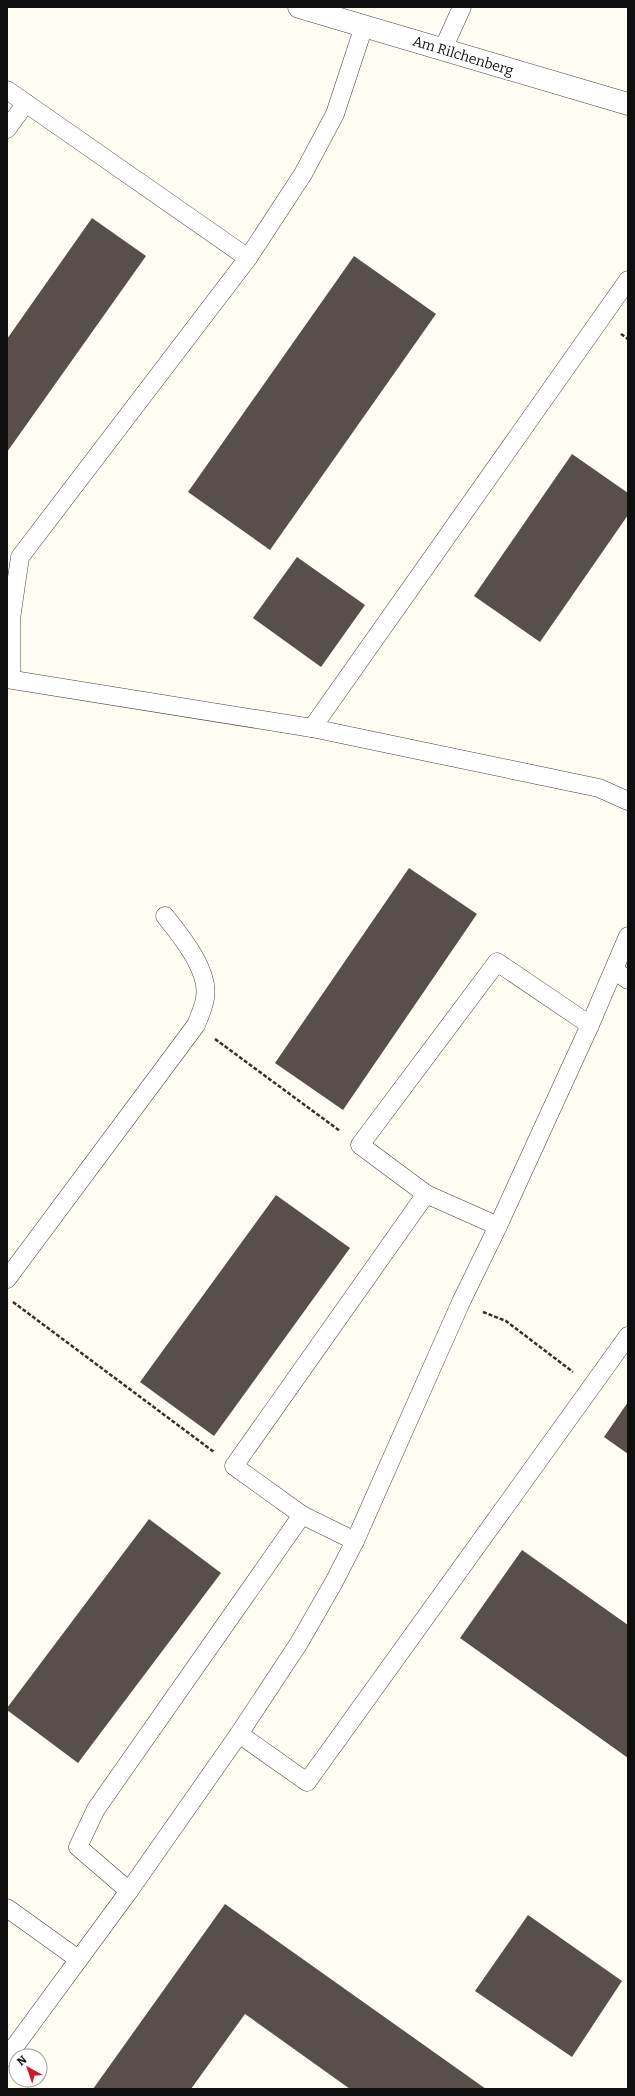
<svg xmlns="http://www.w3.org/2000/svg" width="635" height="2096" viewBox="0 0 635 2096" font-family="Bitter,serif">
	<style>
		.building { fill: #594f4a }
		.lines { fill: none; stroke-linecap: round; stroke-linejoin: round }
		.service-casing { stroke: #424242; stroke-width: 19 }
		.minor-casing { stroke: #424242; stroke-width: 23 }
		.path { stroke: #313131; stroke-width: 2.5; stroke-dasharray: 4 2; stroke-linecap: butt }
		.service { stroke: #fff; stroke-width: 18 }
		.minor { stroke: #fff; stroke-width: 22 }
		.labels { text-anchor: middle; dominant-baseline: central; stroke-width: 4; stroke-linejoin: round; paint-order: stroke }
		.street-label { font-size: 14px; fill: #0f0f0f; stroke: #fff }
	</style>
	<rect width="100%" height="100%" fill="#fffcf1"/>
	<g class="building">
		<polygon points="92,218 146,256 7,452 7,339"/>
		<polygon points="354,256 436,314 270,550 188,492"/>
		<polygon points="572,454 628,493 628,515 540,642 474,596"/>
		<polygon points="297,557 365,605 321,667 253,618"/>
		<polygon points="409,868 477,914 343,1110 275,1063"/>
		<polygon points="276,1195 350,1248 214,1436 140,1382"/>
		<polygon points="628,1402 628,1454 604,1437"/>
		<polygon points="149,1519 221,1573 78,1763 7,1710 7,1708"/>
		<polygon points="522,1550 628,1625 628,1758 460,1638"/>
		<polygon points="225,1904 486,2089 350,2089 245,2014 191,2089 93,2089"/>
		<polygon points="528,1915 622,1981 572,2057 475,1991"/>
	</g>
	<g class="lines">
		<defs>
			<g id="service">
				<polyline points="443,49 462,7"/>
				<polyline points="7,90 248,258 20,557 11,619 11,679"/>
				<polyline points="7,129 26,103"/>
				<polyline points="248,258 303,174 335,114 364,26"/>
				<polyline points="7,679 312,728 599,788 628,801"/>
				<polyline points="312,728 628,280"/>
				<polyline points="614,970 628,980"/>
				<polyline points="426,1194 498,1226"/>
				<path d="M7,1279L196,1025C199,1017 204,1007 205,998C210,971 181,936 165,916"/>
				<polyline points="302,1515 355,1541"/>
				<polyline points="239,1734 307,1782 628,1336"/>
				<polyline points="129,1891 78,1847 96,1809 302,1515 234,1466 426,1194 360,1145 497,962 590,1025"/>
				<polyline points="7,1908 78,1959"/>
				<polyline points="7,2057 129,1891 239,1734 299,1643 334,1582 355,1541 461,1302 498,1226 590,1025 628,936"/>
			</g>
			<polyline id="minor" points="299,7 628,104"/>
		</defs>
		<use href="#service" class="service-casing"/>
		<use href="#minor" class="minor-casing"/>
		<g class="path">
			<polyline points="621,334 628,339"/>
			<polyline points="215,1039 340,1131"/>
			<polyline points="13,1302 214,1452"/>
			<polyline points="483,1312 506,1321 573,1372"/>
		</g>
		<use href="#service" class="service"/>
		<use href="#minor" class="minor"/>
	</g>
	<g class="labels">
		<g class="street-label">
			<text transform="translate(463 56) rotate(17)">Am Rilchenberg</text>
		</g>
	</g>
	<rect width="635" height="2096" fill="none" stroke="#0f0f0f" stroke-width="16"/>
	<g transform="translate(28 2068) rotate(320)"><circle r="19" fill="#ffffff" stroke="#9f9f9f"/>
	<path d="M0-3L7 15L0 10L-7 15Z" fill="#cd192b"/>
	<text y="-6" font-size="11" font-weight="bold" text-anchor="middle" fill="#0f0f0f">N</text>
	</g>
</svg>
